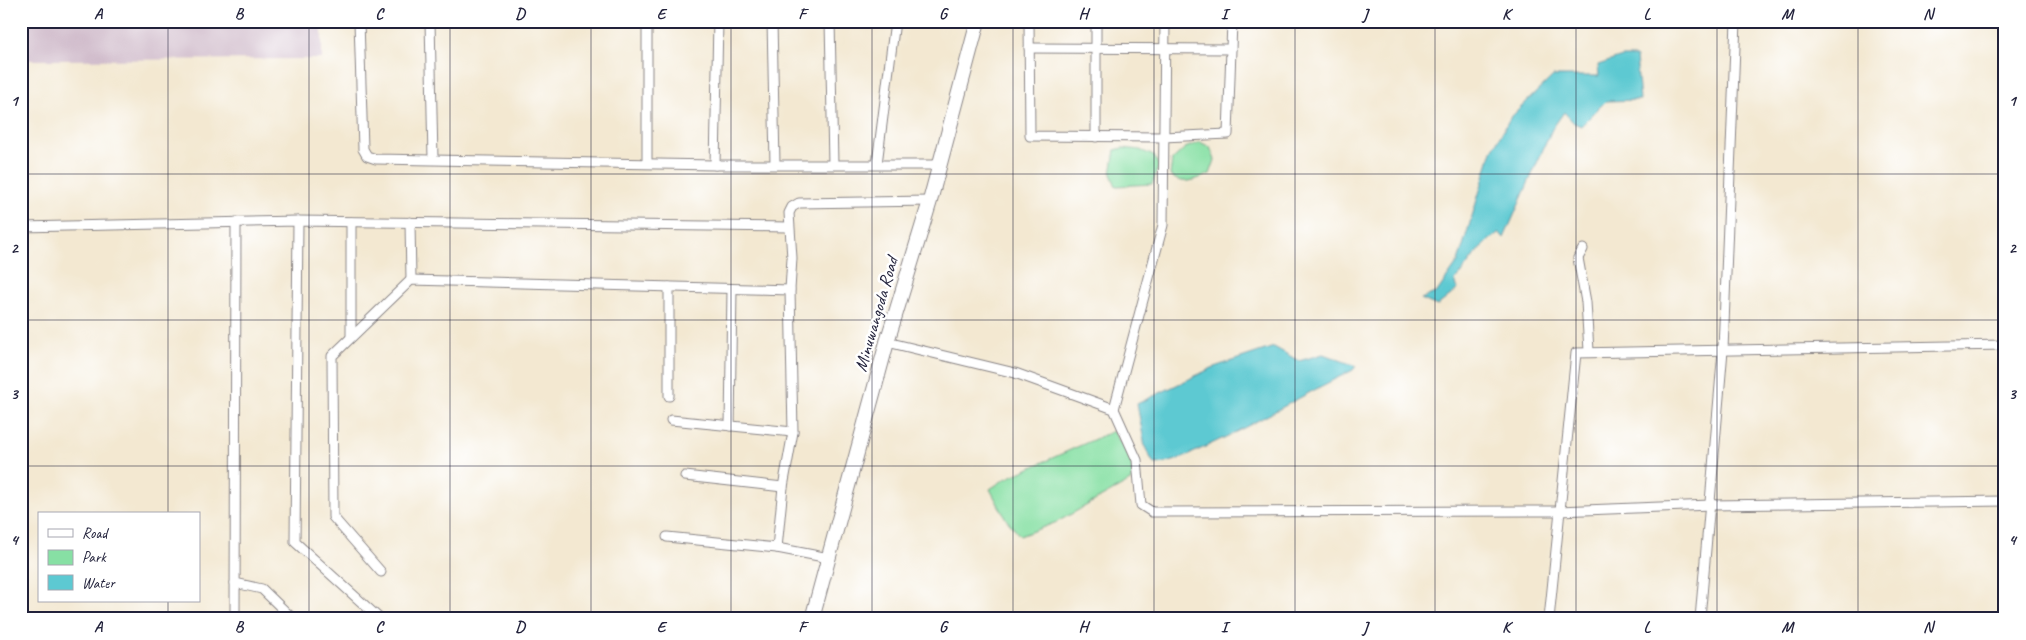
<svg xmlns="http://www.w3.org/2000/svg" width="2026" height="640" viewBox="0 0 2026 640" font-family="Caveat,sans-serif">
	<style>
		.industrial { fill: #d1bdcc }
		.green { fill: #87e0a4; stroke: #548170 }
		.water { fill: #5dc9d2; stroke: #407686 }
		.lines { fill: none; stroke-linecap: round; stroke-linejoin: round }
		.street-casing { stroke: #8a8586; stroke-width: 11 }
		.primary-casing { stroke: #8a8586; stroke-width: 16 }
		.street { stroke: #fff; stroke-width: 9 }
		.primary { stroke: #fff; stroke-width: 14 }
		.grid { fill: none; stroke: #22223b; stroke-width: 1; stroke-opacity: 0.55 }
		.labels { text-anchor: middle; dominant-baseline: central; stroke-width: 5; stroke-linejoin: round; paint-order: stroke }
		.street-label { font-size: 18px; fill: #22223b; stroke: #fff }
		.neatline { fill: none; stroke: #22223b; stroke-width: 2 }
		.grid-label { font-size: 16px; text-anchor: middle; font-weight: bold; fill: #22223b }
	</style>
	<rect width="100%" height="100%" fill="#fff"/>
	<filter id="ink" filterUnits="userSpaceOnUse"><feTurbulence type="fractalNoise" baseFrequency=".02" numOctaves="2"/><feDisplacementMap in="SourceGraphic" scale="10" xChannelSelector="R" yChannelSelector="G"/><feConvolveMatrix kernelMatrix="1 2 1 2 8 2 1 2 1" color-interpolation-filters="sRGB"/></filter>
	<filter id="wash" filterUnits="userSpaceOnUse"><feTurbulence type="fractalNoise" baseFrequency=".0096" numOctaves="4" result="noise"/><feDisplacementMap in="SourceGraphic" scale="20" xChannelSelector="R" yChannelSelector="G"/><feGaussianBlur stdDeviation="1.12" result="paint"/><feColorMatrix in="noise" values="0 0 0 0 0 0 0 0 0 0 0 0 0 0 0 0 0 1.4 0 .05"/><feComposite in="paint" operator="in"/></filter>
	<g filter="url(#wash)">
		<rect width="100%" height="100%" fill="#f3e8d1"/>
		<polygon class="industrial" points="21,21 322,21 322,59 21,60"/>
		<g class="green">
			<path d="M1200,142L1210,147L1215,160L1210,174C1196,179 1183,187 1170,175L1172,160L1185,148Z"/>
			<polygon points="1123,148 1140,150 1154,156 1159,166 1152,184 1116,186 1111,174 1115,150"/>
			<polygon points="1113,431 1126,451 1132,453 1132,480 1057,522 1020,536 1006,519 990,489 1005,479"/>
		</g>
		<g class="water">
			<polygon points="1622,57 1636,57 1640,100 1606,101 1581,126 1574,123 1564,112 1552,129 1504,238 1499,232 1480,248 1455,281 1458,289 1437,306 1421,299 1437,292 1458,262 1492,151 1510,118 1553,76 1599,76 1598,65"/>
			<path d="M1274,347L1299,361L1323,354L1356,366L1353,370C1304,394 1257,423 1207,446C1190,454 1174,464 1154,464L1145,447L1137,404L1214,367Z"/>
		</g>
	</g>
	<g filter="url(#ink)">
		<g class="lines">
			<defs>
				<g id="street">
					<polyline points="359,21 363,149 367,156 376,159 715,165 938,165"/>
					<polyline points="430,21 433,159"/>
					<polyline points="772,21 775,164"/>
					<polyline points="830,21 833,164"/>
					<polyline points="1029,21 1030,136 1163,137 1228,134 1232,21"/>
					<polyline points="1029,48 1231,49"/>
					<polyline points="1096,137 1096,21"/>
					<polyline points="647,163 647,21"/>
					<polyline points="877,164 895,21"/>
					<polyline points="715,165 718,21"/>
					<polyline points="298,221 295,542 380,619"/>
					<polyline points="351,222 351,337"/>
					<polyline points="410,222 411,280"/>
					<polyline points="21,227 298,221 789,227"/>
					<polyline points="1583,249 1578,258 1586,302 1589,351"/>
					<polyline points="669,287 669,396"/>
					<polyline points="887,342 1015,373 1114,409 1137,460 1141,505 1152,512 1559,511 1711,505 2005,501"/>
					<polyline points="1114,409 1163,225 1165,21"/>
					<polyline points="671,420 793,432"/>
					<polyline points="730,426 732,289"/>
					<polyline points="685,476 783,487"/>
					<polyline points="667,537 777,548 783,487 793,432 790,290 792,258 789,213 792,207 799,203 930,201"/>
					<polyline points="777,548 829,558"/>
					<polyline points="381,572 333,517 332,356 411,280 790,290"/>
					<polyline points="235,583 262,589 293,619"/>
					<polyline points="235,619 236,222"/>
					<polyline points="1549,619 1576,353 2005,345"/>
					<polyline points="1700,619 1723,350 1736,21"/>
					<polyline points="1872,619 2005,617"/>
				</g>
				<polyline id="primary" points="812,619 887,342 930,201 978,21"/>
			</defs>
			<use href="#street" class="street-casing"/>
			<use href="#primary" class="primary-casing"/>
			<use href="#street" class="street"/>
			<use href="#primary" class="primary"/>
		</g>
	</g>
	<path class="grid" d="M168,21V514M309,21V619M450,21V619M591,21V619M731,21V619M872,21V619M1013,21V619M1154,21V619M1295,21V619M1435,21V619M1576,21V619M1717,21V619M1858,21V619M21,174H2005M21,320H2005M21,466H2005M168,601V619"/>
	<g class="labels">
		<g class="street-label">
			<text transform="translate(876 314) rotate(-74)">Minuwangoda Road</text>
		</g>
	</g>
	<rect width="2026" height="640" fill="none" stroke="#fff" stroke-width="55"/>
	<rect x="38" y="512" width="162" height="90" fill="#ffffff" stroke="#a7a7b1"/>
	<rect x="48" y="529" width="25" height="8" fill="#ffffff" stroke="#a7a7b1"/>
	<text x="82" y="538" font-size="15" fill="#22223b">Road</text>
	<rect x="48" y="550" width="25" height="15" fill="#87e0a4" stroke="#a7a7b1"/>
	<text x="82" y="562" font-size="15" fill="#22223b">Park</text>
	<rect x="48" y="575" width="25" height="15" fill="#5dc9d2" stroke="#a7a7b1"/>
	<text x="82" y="588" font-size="15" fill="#22223b">Water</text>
	<rect x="28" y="28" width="1970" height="584" class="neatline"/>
	<g class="grid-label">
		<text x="98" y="19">A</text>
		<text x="239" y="19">B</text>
		<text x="379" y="19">C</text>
		<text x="520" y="19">D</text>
		<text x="661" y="19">E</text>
		<text x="802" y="19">F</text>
		<text x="943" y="19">G</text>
		<text x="1083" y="19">H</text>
		<text x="1224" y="19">I</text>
		<text x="1365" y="19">J</text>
		<text x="1506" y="19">K</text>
		<text x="1647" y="19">L</text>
		<text x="1787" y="19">M</text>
		<text x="1928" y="19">N</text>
		<text x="14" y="106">1</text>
		<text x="2012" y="106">1</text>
		<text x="14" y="253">2</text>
		<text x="2012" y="253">2</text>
		<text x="14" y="399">3</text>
		<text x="2012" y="399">3</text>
		<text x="14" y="545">4</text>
		<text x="2012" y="545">4</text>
		<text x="98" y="632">A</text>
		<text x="239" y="632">B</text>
		<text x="379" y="632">C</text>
		<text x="520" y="632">D</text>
		<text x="661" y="632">E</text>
		<text x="802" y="632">F</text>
		<text x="943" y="632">G</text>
		<text x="1083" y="632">H</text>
		<text x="1224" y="632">I</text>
		<text x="1365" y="632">J</text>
		<text x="1506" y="632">K</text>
		<text x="1647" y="632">L</text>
		<text x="1787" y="632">M</text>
		<text x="1928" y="632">N</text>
	</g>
</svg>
